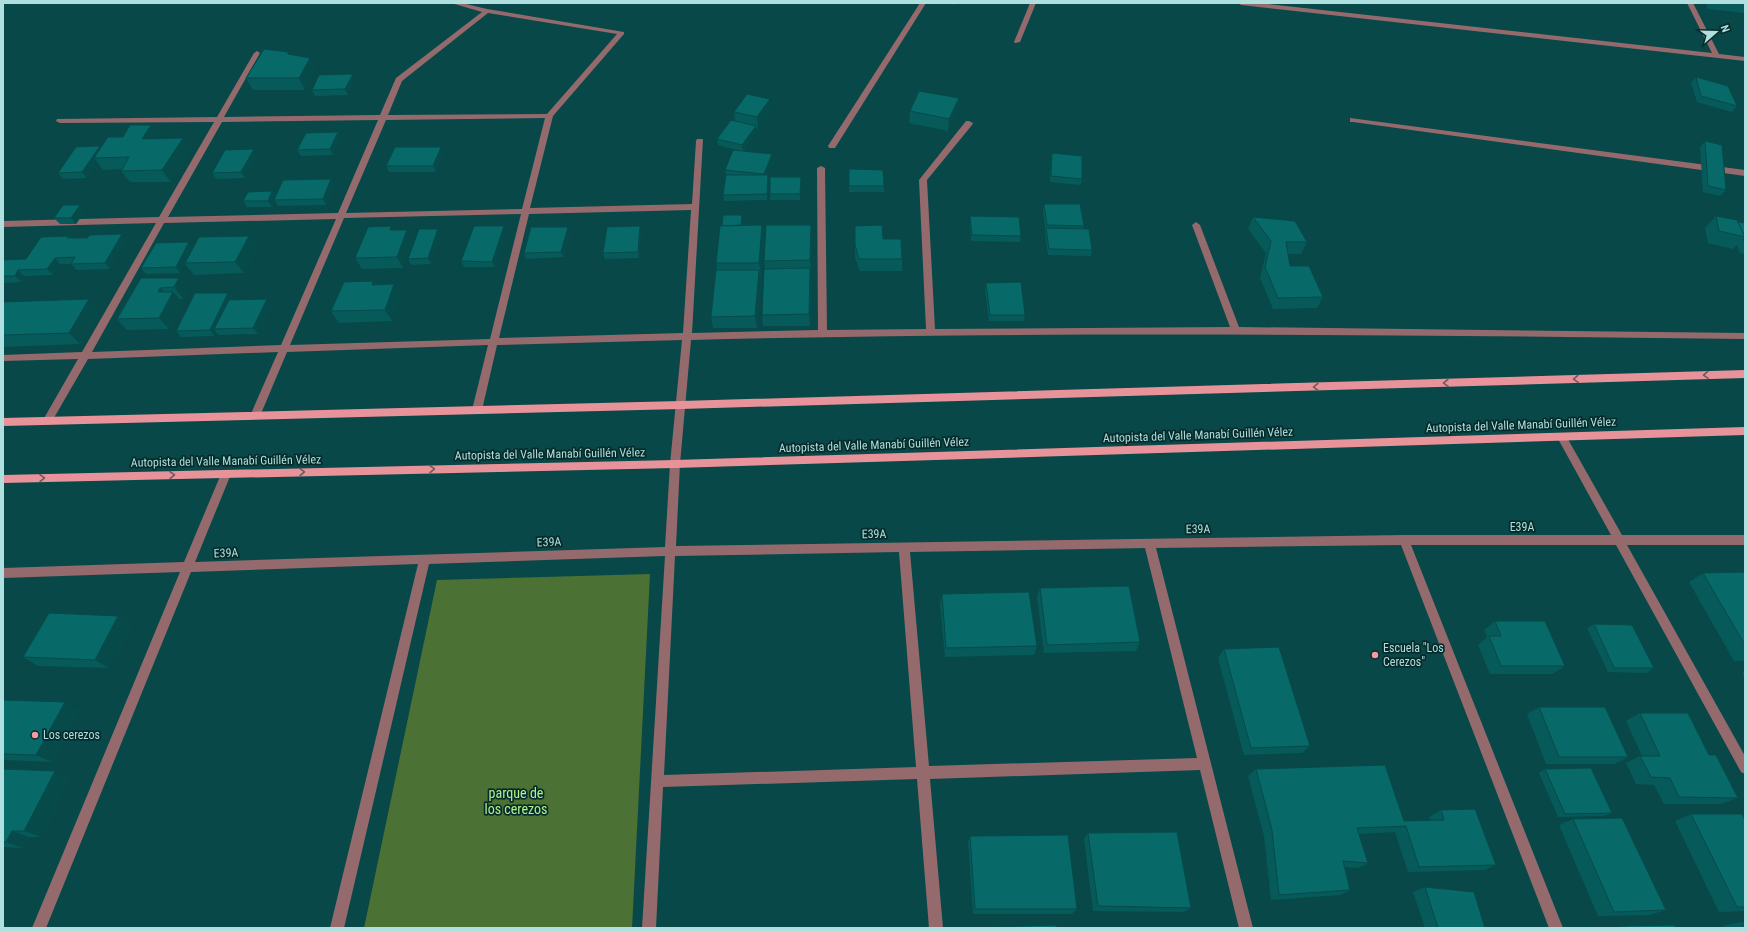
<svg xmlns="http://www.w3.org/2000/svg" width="1748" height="931" viewBox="0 0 1748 931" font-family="'Roboto Condensed',sans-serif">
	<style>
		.green { fill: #4c7134 }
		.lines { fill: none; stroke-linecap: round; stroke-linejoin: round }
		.minor { fill: #956a6d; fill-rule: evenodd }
		.major { fill: #e8939a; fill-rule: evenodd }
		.wall { fill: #075a5a }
		.shaded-wall { fill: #064a4a }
		.building { fill: #086969; stroke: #064a4a }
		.oneway { stroke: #6c5a5d }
		.poi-dot { fill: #f49aa1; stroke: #072b2b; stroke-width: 1.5 }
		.labels { text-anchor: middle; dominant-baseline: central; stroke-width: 3.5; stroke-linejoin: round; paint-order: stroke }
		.street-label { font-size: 12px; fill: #afdfde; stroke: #072b2b }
		.poi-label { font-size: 12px; fill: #afdfde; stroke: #072b2b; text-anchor: start }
		.near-park-label { font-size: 14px; fill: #b0f289; stroke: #072b2b }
	</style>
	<rect width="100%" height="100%" fill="#084848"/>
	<polygon class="green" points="650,574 632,928 364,928 437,580"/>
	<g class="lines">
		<g class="minor">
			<path d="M451,3H462L487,9L624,32V34L553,116L530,208L692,204L696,141L697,139H703L692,333L818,330L817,168L821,166L825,168L827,330L926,329L919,180L966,121H969L973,123L972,125L927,180L935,329L1230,327L1192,225L1196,222L1200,225L1239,327L1745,333V339C1394,335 1042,331 691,340L680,464L676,546L1404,535H1611L1557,437L1559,434H1565L1622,535H1745V545H1627L1745,756V774L1741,772L1616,545H1411L1563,928H1549L1401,545L1156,548L1253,928H1239L1200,770L930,779L943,928H929L917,779L663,787L656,928H642L665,556L429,564L344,928H330L418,564L191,572L46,928H32L180,572L3,578V568L184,562L221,474L222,471H230L231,474L195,562L665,547L670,464L682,340L497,345L482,410L480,413H474L472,410L488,345L287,352L260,416L258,419H252L250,416L278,352L88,359L51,423H45L43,420L78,359L3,361V355L82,352L156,223L3,227V221L159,217L214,122L60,123L56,121L57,119L217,117L254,53L257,51L260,53L224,117L380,115L396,78L482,12ZM488,13L617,34L547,114L388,115L402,81ZM545,118L522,209L346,213L386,120ZM378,120L338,213L168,217L222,122ZM691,210L683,333L499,338L529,214ZM521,214L490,339L290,345L344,218ZM336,219L281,345L92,352L164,223ZM1145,548L1197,758L929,766L910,552ZM899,552L916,767L664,775L675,556Z"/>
			<polygon points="920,3 926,3 835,148 829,148 828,146"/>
			<polygon points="1030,3 1036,3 1020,42 1015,43 1014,42"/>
			<polygon points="1238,3 1259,3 1712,53 1687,3 1693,3 1719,54 1745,57 1745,61 1241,5"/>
			<polygon points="1350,118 1745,170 1745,176 1353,122 1350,122"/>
		</g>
		<g class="major">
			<polygon points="1745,370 1745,378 681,409 3,426 3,418 681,401"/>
			<polygon points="1745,427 1745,435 675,468 3,483 3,475 675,460"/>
		</g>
	</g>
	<g class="wall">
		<polygon points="945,3 956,3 955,5"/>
		<polygon points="1705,3 1745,3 1745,13 1708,9"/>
		<polygon points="288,52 289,55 316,69 305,90 253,90 246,78"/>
		<polygon points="1696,77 1737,106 1732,112 1697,102 1691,83"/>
		<polygon points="356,80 348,95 315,96 312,90"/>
		<polygon points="770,99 771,111 758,129 756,128 756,132 743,151 773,160 767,175 769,181 767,200 724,201 723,195 726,175 725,170 740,151 718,145 717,139 735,121 734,112"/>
		<polygon points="958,110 948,131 909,123 910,111"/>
		<polygon points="151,125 160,136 158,138 183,138 191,150 171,182 130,182 121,171 122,169 103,170 98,163 87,178 63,179 58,173 100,146 101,147 123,137"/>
		<polygon points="338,132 341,138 333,155 301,156 297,150"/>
		<polygon points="1705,141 1726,190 1720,196 1703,192 1700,147"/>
		<polygon points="443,153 436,172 389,172 386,166"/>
		<polygon points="1052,153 1082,179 1081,185 1050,182 1051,159"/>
		<polygon points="258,155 245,178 216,179 212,173"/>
		<polygon points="883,170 884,192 849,192 849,186"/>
		<polygon points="801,177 801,183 800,200 770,200 770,194"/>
		<polygon points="335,185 326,205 278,206 275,201 272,207 247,207 243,201 272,191 276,196"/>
		<polygon points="1044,204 1084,226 1083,229 1092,250 1091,256 1048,255 1045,234 1045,230 1043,210"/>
		<polygon points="85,211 76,224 60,224 54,218"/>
		<polygon points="970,216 1021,236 1020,242 971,241 970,222"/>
		<polygon points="1716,216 1745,223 1745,254 1740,253 1737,245 1733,249 1708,243 1705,228"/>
		<polygon points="1253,217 1307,242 1301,254 1288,254 1290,266 1323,297 1317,308 1273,309 1260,278 1266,253 1248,229"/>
		<polygon points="743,221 743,225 764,237 761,274 760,274 761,281 757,328 713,328 711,317 717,270 716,263"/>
		<polygon points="811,225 812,236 811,272 810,272 811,280 810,326 763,326 762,315 765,269 764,261"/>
		<polygon points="504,226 506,232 495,267 464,267 461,261"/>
		<polygon points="640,226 642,232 639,258 605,259 603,253"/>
		<polygon points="855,226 883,239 902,259 902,271 860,271 855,257"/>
		<polygon points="438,229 441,235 431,264 411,265 408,259"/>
		<polygon points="393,230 413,241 403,268 362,269 355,258"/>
		<polygon points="570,233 564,257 526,259 524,253"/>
		<polygon points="69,236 71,238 127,240 110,269 77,270 71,264 72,264 60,264 53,275 24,276 21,282 3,283 3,260 26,259"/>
		<polygon points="249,236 257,248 244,273 194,275 185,264 180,273 146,274 141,268 193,247"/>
		<polygon points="141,278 179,278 188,289 183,299 179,299 183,303 169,329 127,330 117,319"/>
		<polygon points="373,281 376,285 394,284 401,296 392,321 339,323 331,311"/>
		<polygon points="986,283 1025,315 1024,321 989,321 985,289"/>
		<polygon points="228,293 232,299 232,300 271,305 258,334 219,335 216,332 214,336 181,337 176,331"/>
		<polygon points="3,302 100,310 80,344 3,347"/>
		<polygon points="1745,572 1745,661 1734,661 1689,582 1703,573"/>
		<polygon points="1040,588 1140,642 1136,651 1044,653 1037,597"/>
		<polygon points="942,594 1037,646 1034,655 945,657 940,603"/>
		<polygon points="118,616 132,625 109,668 38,666 23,657"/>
		<polygon points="1495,621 1565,666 1552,674 1490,674 1478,645 1487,637 1484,630"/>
		<polygon points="1594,624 1654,668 1646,673 1608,672 1587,628"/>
		<polygon points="1224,649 1310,746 1302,753 1244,755 1218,658"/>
		<polygon points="1745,671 1745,678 1742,673"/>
		<polygon points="3,700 80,710 52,762 3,760"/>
		<polygon points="1539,707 1628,757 1614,764 1546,764 1527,714"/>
		<polygon points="1640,713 1709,755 1738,798 1721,804 1664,804 1654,785 1636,784 1626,763 1640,756 1642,756 1626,721"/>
		<polygon points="3,769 70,778 41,837 29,837 23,848 3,847"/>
		<polygon points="1256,769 1404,821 1431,820 1429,817 1441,810 1496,865 1484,870 1408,872 1395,832 1359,834 1368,863 1358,868 1345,867 1350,890 1340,895 1271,900 1264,836 1248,776"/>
		<polygon points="1545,769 1612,813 1604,816 1558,817 1539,773"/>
		<polygon points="1691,814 1745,820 1745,911 1719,912 1675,821"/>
		<polygon points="1573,819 1666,910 1650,915 1598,916 1559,825"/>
		<polygon points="1088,833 1191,908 1184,912 1093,911 1084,839"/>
		<polygon points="970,836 1077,909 1072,914 973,914 968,841"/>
		<polygon points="1425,887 1485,928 1425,928 1413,892"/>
		<polygon points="1742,922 1745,928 1725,928 1724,926"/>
		<polygon points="1624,926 1676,928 1616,928"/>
	</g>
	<g class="shaded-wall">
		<polygon points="310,58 316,69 305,90 299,78"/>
		<polygon points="353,74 356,80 348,95 345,89"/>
		<polygon points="959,98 958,110 948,131 949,119"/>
		<polygon points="770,99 771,111 758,129 757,117"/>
		<polygon points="151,125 160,136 150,150 142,139"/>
		<polygon points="756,126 756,132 742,151 742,145"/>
		<polygon points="338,132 341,138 333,155 330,149"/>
		<polygon points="183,138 191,150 171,182 162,170"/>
		<polygon points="100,146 105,152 94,158 98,163 87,178 82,172"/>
		<polygon points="441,147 443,153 436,172 433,166"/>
		<polygon points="254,149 258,155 245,178 241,172"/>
		<polygon points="772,154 773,160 765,180 764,174"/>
		<polygon points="768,175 769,181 767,200 767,194"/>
		<polygon points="331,179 335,185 326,205 323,199"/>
		<polygon points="272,191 276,198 274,200 275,201 272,207 268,201"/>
		<polygon points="80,205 85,211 76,224 71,218"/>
		<polygon points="742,215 743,221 742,236 741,230"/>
		<polygon points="762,225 764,237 761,274 759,263"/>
		<polygon points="811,225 812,236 811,272 810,260"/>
		<polygon points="504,226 506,232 495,267 492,262"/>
		<polygon points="640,226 642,232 639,258 638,252"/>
		<polygon points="568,227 570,233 564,257 561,252"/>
		<polygon points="438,229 441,235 431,264 428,258"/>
		<polygon points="407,230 413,241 403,268 397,257"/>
		<polygon points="122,234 127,240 110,269 105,263"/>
		<polygon points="249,236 257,248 244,273 235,262"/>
		<polygon points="189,242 194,248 185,263 185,264 180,273 176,267"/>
		<polygon points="55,258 60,264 53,275 47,269"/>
		<polygon points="810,268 811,280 810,326 809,314"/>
		<polygon points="18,270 24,276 21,282 15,276"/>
		<polygon points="759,270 761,281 757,328 755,316"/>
		<polygon points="179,278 188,289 183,299 174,287"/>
		<polygon points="373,281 380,293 372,285"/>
		<polygon points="394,284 401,296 392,321 385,310"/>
		<polygon points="160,288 169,298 173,292 183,303 169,329 159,318 158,292"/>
		<polygon points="228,293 232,299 218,329 214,329 216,332 214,336 210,330"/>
		<polygon points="89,299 100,310 80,344 69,333"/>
		<polygon points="267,299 271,305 258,334 253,328"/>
		<polygon points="118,616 132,625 109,668 95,660"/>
		<polygon points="65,702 80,710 52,762 36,755"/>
		<polygon points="55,771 70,778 41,837 24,831"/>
		<polygon points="12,831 29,837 23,848 6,842"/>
	</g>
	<g class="building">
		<polygon points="264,49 288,52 288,54 310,58 299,78 246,78"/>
		<polygon points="353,74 345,89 312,90 319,75"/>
		<polygon points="1696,77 1728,86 1737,106 1701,96"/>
		<polygon points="919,91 959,98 949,119 910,111"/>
		<polygon points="747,94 770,99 757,117 734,112"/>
		<polygon points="731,120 756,126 742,145 717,139"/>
		<polygon points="130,125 151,125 142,139 183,138 162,170 121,171 129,157 94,158 108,137 123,137"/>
		<polygon points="338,132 330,149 297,150 306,133"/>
		<polygon points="1705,141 1722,145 1726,190 1708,186"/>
		<polygon points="100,146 82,172 58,173 76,147"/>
		<polygon points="395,147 441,147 433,166 386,166"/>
		<polygon points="254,149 241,172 212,173 225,150"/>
		<polygon points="733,150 772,154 764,174 725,170"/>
		<polygon points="1052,153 1082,156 1082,179 1051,176"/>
		<polygon points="849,169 883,170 884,186 849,186"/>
		<polygon points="726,175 768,175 767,194 723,195"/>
		<polygon points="770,177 801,177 800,194 770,194"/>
		<polygon points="331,179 323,199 274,200 283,180"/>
		<polygon points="272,191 268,201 243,201 248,192"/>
		<polygon points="1044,204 1080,204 1084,226 1047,225"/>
		<polygon points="63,205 80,205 71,218 54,218"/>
		<polygon points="723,215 742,215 741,225 722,226"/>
		<polygon points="970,216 1019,217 1021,236 972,235"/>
		<polygon points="1716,216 1737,220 1745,237 1719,231"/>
		<polygon points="1253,217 1295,221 1307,242 1286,242 1290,266 1309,266 1323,297 1278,298 1265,267 1271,241"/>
		<polygon points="1738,222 1745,223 1745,244 1743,239 1745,237"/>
		<polygon points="762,225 759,263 716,263 720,226"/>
		<polygon points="766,225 811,225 810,260 764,261"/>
		<polygon points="882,225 883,239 901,239 902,259 859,259 855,245 855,226"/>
		<polygon points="391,226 390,230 407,230 397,257 355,258 368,227"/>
		<polygon points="474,226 504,226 492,262 461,261"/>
		<polygon points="640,226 638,252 603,253 607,227"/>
		<polygon points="531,227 568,227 561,252 524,253"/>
		<polygon points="1046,228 1089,229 1092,250 1049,249"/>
		<polygon points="419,229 438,229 428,258 408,259"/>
		<polygon points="122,234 105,263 71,264 75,257 55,258 47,269 18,270 15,276 3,276 3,260 26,259 41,237 69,236 67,238 87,238 90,235"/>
		<polygon points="249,236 235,262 185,263 199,237"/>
		<polygon points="189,242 176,267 141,268 156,243"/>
		<polygon points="810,268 809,314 762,315 764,269"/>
		<polygon points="716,270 759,270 755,316 711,317"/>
		<polygon points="141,278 179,278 174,287 160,288 158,292 173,292 159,318 117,319"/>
		<polygon points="373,281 372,285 394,284 385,310 331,311 344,282"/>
		<polygon points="1021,282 1025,315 990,315 986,283"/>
		<polygon points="195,293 228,293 210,330 176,331"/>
		<polygon points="89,299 69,333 3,335 3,302"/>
		<polygon points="267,299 253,328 214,329 229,300"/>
		<polygon points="1745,572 1745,645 1703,573"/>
		<polygon points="1129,586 1140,642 1047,645 1040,588"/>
		<polygon points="1029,592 1037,646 946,648 942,594"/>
		<polygon points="49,613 118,616 95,660 23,657"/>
		<polygon points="1495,621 1545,621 1565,666 1501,666 1489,636 1501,636"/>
		<polygon points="1594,624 1632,625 1654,668 1614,668"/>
		<polygon points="1279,647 1310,746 1251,748 1224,649"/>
		<polygon points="3,700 65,702 36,755 3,754"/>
		<polygon points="1539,707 1605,707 1628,757 1559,757"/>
		<polygon points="1640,713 1688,713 1709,755 1716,755 1738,798 1679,797 1670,778 1651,777 1640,756 1660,756"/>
		<polygon points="1385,765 1404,821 1444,820 1441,810 1475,809 1496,865 1419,867 1406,826 1357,828 1368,863 1343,861 1350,890 1279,895 1272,830 1256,769"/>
		<polygon points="1591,768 1612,813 1565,814 1545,769"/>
		<polygon points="3,769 55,771 24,831 12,831 6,842 3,842"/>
		<polygon points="1691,814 1742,814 1745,820 1745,907 1737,907"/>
		<polygon points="1622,818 1666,910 1614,912 1573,819"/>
		<polygon points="1177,832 1191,908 1098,906 1088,833"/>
		<polygon points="1068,835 1077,909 975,909 970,836"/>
		<polygon points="1425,887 1474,892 1485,928 1438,928"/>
		<polygon points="1742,922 1745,922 1745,928"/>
		<polygon points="1056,925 1057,928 989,928 989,927"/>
		<polygon points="1674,925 1676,928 1625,928 1624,926"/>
	</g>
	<defs><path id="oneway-chevron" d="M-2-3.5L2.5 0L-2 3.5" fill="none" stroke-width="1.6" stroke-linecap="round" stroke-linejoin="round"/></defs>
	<g class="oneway">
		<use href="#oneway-chevron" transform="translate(1706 375) rotate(178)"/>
		<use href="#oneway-chevron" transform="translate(1576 379) rotate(178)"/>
		<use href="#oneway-chevron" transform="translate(1446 383) rotate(178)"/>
		<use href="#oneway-chevron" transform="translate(1316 387) rotate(178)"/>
		<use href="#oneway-chevron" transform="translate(432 469) rotate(-1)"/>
		<use href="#oneway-chevron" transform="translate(302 472) rotate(-1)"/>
		<use href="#oneway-chevron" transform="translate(172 475) rotate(-1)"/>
		<use href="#oneway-chevron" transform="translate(42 478) rotate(-1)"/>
	</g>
	<g class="poi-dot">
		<circle cx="1375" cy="655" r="4"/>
		<circle cx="35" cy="735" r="4"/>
	</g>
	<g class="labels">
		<g class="street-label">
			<text transform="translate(1521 425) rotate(-2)">Autopista del Valle Manabí Guillén Vélez</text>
			<text transform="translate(1198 435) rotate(-2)">Autopista del Valle Manabí Guillén Vélez</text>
			<text transform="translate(874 445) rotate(-2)">Autopista del Valle Manabí Guillén Vélez</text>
			<text transform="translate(550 454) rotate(-1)">Autopista del Valle Manabí Guillén Vélez</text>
			<text transform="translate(226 461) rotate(-1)">Autopista del Valle Manabí Guillén Vélez</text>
			<text x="1522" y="527">E39A</text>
			<text transform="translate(1198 529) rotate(-1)">E39A</text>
			<text transform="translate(874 534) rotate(-1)">E39A</text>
			<text transform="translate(549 542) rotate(-2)">E39A</text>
			<text transform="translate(226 553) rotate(-2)">E39A</text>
		</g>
		<g class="poi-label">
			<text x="1383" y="648">Escuela "Los<tspan x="1383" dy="14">Cerezos"</tspan></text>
			<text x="43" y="735">Los cerezos</text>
		</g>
		<g class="near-park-label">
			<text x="516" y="793">parque de<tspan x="516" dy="16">los cerezos</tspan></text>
		</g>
	</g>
	<rect width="1748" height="931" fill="none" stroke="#afdfde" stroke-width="8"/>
	<g transform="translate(1716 32) rotate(70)" stroke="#072b2b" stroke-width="3" paint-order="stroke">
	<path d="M0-3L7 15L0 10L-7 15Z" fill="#afdfde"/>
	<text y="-6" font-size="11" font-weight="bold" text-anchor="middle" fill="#afdfde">N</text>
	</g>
</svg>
